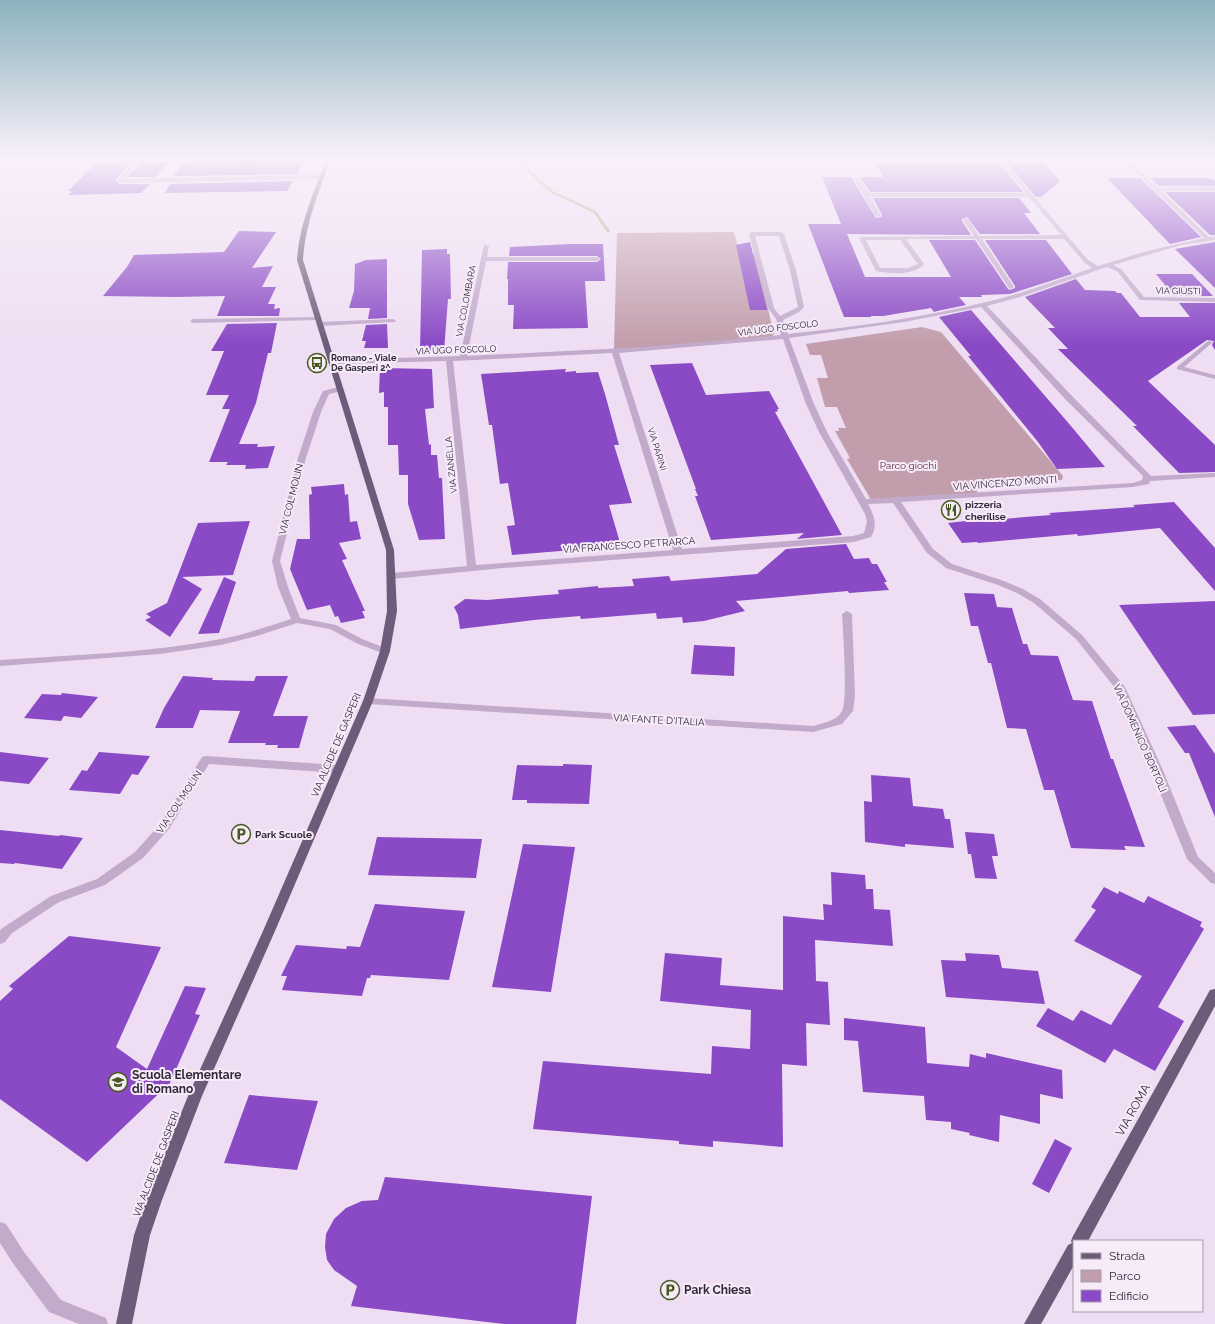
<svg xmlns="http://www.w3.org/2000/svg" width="1215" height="1324" viewBox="0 0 1215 1324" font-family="Raleway,sans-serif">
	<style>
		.green { fill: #c29eac }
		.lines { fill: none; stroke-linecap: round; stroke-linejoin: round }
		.stream { fill: #a0b07d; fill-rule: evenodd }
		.building { fill: #8a4ac5 }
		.minor { fill: #c2aacb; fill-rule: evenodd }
		.major { fill: #6e5b7a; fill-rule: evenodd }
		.labels { text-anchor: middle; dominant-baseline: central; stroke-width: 4; stroke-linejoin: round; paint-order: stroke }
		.far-street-label { font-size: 9px; fill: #322938; stroke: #f7ebfa }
		.far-poi-label { font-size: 9px; font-weight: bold; fill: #322938; stroke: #f7ebfa; text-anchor: start }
		.park-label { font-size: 10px; fill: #572d3c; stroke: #f7ebfa }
		.street-label { font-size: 10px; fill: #322938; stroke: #f7ebfa }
		.poi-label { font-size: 10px; font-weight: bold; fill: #322938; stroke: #f7ebfa; text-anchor: start }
		.near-poi-label { font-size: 12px; font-weight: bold; fill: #322938; stroke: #f7ebfa; text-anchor: start }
		.near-street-label { font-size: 12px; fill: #322938; stroke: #f7ebfa }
	</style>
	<rect width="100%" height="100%" fill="#efdef3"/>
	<g class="green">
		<polygon points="734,232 739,250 742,254 755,254 774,334 771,337 614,350 617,233"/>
		<polygon points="922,327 941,332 1063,476 1062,480 974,486 979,495 872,500 870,498 847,459 850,458 835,431 839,431 838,428 846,428 837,407 825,407 817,378 828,378 821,355 810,355 806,344"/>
	</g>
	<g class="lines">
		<polygon class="stream" points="519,158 522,158 532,172 553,191 596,211 610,231 609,232 607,232 594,213 551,193 530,174"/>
	</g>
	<g class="building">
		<polygon points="246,160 303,162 297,174 174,176 182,162"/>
		<polygon points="97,162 131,162 116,180 116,182 120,184 150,184 141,193 69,195 72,191 68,191"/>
		<polygon points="142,162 170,162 156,177 127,177"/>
		<polygon points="875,163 999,163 1023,192 870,192 860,177 883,177"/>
		<polygon points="1007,163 1044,163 1060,181 1041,197 1036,197"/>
		<polygon points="822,177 852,177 852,179 876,218 881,217 882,215 873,198 1019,198 1031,213 1024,213 1040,234 980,234 967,217 962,219 962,221 971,235 847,234 865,277 951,277 929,240 975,240 1008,289 1010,290 1015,288 1015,286 985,240 1046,240 1072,274 1010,294 981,295 982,297 959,297 966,305 937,311 934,312 931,308 883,316 871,316 871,317 844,317 808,224 841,224"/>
		<polygon points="1107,178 1140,178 1201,237 1170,244"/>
		<polygon points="1150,178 1207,178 1215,180 1215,186 1159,186"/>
		<polygon points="293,181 287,191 165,193 170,184"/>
		<polygon points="1165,192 1215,192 1215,235 1210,235"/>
		<polygon points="239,231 276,232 252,268 273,266 262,287 276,287 268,304 275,304 274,309 280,308 279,316 217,316 225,296 174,297 103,296 127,267 134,255 224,252"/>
		<polygon points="750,242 767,308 767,310 750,310 736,245"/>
		<polygon points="1215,242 1215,288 1175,249"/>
		<polygon points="570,244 603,244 605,281 585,281 588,328 513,329 514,305 508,305 508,279 507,279 508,262 597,262 601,259 597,256 509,256 510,247"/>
		<polygon points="447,249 447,254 450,254 451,299 448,299 444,351 420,352 422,250"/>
		<polygon points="387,259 387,318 368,319 370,308 349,308 354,291 355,264 366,260"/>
		<polygon points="1156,274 1192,274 1213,296 1174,296"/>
		<polygon points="1076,279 1085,290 1115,291 1117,293 1121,293 1140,317 1190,317 1179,303 1215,303 1215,350 1212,345 1214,341 1207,340 1148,381 1215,445 1215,472 1179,473 1133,426 1137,426 1058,349 1068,349 1048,328 1055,328 1025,297"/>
		<polygon points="971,310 1071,426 1105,467 1057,469 1038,442 968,356 971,356 939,317"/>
		<polygon points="277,323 271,353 268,353 256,403 239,444 258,444 257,447 275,446 268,468 245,469 246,465 226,465 228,462 209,462 230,409 222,409 229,395 206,395 224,351 211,351 227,324"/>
		<polygon points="387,324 388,348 364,348 366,341 362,341 366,325"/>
		<polygon points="692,363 706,395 769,391 779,409 777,409 778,411 775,412 842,535 797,539 804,533 711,540 695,496 698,496 695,489 696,489 650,365"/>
		<polygon points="380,368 432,369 434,408 425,409 429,445 431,444 431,455 437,455 439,478 442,478 445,539 419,540 408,504 408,475 399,475 398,445 388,445 388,407 384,407 384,392 379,393"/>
		<polygon points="566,369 565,372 576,371 576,373 598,372 605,394 619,445 614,445 632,503 609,505 621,546 512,555 507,526 515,525 508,483 500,484 492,425 489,425 481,374"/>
		<polygon points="344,484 345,495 348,494 350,522 357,521 361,539 339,543 347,559 342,560 365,611 362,611 365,618 341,623 338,616 335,617 330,605 307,610 290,569 297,539 310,539 309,495 312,494 311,487"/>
		<polygon points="1174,502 1215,548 1215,591 1160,528 1078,536 1077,534 978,543 977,542 962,543 948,523 1001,517 1002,519 1051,515 1049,513 1135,507 1133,505"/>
		<polygon points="250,521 233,575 182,577 202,589 170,637 145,620 151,617 146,614 167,603 198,523"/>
		<polygon points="846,544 854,559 869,558 872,564 877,564 887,582 884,582 889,590 849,593 848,591 736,601 745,611 704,621 683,623 682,617 657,619 656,613 581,619 580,616 534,620 460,629 458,615 454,607 465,599 487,600 559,594 558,590 598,586 598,588 634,586 632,579 669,576 671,581 757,574 786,549"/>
		<polygon points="224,577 236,582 219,633 198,634"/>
		<polygon points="964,593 994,594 997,607 1012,608 1023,644 1027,644 1031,655 1058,656 1073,700 1092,701 1111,759 1113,759 1145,847 1124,846 1126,850 1071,848 1054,790 1044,790 1026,729 1007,728 991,663 988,663 978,626 971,626"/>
		<polygon points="1215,601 1215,714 1193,715 1119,605"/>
		<polygon points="694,645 735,647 734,676 691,674"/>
		<polygon points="183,676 213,678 212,680 254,681 256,676 288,676 273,716 308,716 299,748 277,748 278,745 265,745 266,743 228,743 240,711 200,710 193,728 155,728 164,708"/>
		<polygon points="62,693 98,697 81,718 64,716 61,721 24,718 42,694 61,695"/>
		<polygon points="1195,725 1215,754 1215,817 1189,753 1185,753 1167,727"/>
		<polygon points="0,752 49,758 29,784 0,781"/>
		<polygon points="99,752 150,756 138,775 132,774 120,794 69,790 82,770 87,771"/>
		<polygon points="563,764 592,765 589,804 527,803 527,800 512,800 517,765 563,766"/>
		<polygon points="871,775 910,778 913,806 943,809 945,819 950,819 954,848 905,844 905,847 865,842 864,801 872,802"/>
		<polygon points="0,830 59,836 60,835 83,838 62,869 15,863 14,864 0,863"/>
		<polygon points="965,832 994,834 998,856 992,856 997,879 975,878 971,854 968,854"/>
		<polygon points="377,837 482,839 476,878 368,875"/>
		<polygon points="523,844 575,847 551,992 492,987"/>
		<polygon points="831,872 865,875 866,889 873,889 874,909 890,910 893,946 815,940 816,981 828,982 830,1025 806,1023 807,1066 782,1064 783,1147 713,1141 713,1147 679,1144 679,1141 533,1129 543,1061 711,1074 712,1046 750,1049 751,1010 660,1001 665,953 722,958 720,985 783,990 783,916 824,920 823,904 832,905"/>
		<polygon points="1104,887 1118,894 1119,891 1144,903 1148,896 1202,922 1200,926 1204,929 1158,1007 1184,1021 1155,1071 1114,1049 1105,1063 1036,1026 1048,1008 1073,1021 1081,1010 1111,1025 1142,976 1074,941 1096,910 1091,907"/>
		<polygon points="375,904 465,911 449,980 371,975 370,978 367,978 362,996 282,990 287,976 281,976 296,945 346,949 347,946 360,947"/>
		<polygon points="69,936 161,947 116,1047 147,1069 185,986 206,988 195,1014 200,1015 170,1083 87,1162 0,1099 0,1001 13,989 9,986"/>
		<polygon points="965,953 999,955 1002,968 1038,971 1045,1004 946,997 941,960 966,961"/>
		<polygon points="844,1018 925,1027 927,1063 969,1067 970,1054 986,1058 986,1053 1062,1070 1063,1099 1040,1094 1040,1124 1000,1115 999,1142 969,1135 970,1133 951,1129 951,1122 926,1120 924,1096 863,1092 858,1041 844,1040"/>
		<polygon points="249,1095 318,1101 297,1170 224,1163"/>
		<polygon points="1055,1139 1072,1148 1049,1193 1032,1184"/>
		<polygon points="385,1177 592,1196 576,1324 504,1324 351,1306 357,1286 334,1270 327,1260 325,1247 326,1234 334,1219 346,1208 362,1201 378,1200"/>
	</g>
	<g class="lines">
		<g class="minor">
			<polygon points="93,158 146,158 140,161 124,179 322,175 325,177 322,179 120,183 117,181 134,161 91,160"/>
			<path d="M997,158H1001L1088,260L1098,266L1147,251L1204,238L1121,158H1125L1158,188L1215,187V191H1161L1209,237L1215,236V240L1182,245L1113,265L1121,269L1144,297L1215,298V302L1140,300L1117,271L1107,267L1023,296L987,306L1071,395L1151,476L1215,473V477L1150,481L1149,484L1133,487L901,502L933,549L952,564L1004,581L1023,589L1040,599L1082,635L1125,687L1162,768L1198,857L1215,873V884L1211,883L1187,859L1150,768L1115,688L1076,639L1034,603L1017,593L998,585L946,568L927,553L893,503L868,504C874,515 878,525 871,537L854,542L503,568L392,579L387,576L392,573L467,566L446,361L332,364L329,362L332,360L460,356L484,245L489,246L487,257H597L600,259L597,261H486L467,356L644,347L781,335L776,319L768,308L749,234L752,232H781L784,234L796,270L804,307L799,312L783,320L788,334C854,327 921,318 986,302C1022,294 1057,280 1092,268L1084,262L1064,239H982L1014,287L1011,289L1009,288L976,239H906L924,264C914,276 890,274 876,271L859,238L860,237L974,236L963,220L966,218L968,219L979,236L1061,235L1029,197H870L881,216L876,217L853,178L858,177L869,193H1026ZM755,236H779L790,270L798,307L780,316L774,308ZM866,240H900L918,264L908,268H880ZM981,307L1065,399L1143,476L1142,480L1133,483L866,499L827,432L814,404L789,338L904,322ZM783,339L806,404L819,432L865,514L867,522L864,533L853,536L682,549L619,353ZM612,353L673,550L476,565L453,361Z"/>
			<polygon points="318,317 321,319 320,320 193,323 190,321 193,319"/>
			<polygon points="393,319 396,321 395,322 319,326 316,324 319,322"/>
			<polygon points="1208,341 1213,342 1184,367 1215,375 1215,379 1177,369 1177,367"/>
			<path d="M339,387H342V391L329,394L321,412L306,458L280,561L288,587L300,618L336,625L362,639L388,649L390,651L388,653H382L356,643L330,629L297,623L257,636L221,645L160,654L0,666V660C73,655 148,653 221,639C245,635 268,626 291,619L278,587L272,561L298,458L313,412L323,391Z"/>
			<path d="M847,611L852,614L855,696L853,711L842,724L813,732L368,704L363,701L368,698L813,726C823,723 837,721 842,711C848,700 843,630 842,614Z"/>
			<polygon points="206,756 338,765 342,766 344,769 342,772 338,773 209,764 169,829 143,858 105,885 59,902 12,933 5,942 0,944 0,930 4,927 51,896 97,879 135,852 161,823 202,757"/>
			<polygon points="0,1222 6,1224 24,1252 61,1300 106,1318 108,1324 79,1324 49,1312 12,1262 0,1243"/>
		</g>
		<g class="major">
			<path d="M327,158H331C319,192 305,224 303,260L394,550L397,611L390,651L373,701L275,931L202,1096L162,1200L150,1235L132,1324H116L134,1235L146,1200L188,1096L263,931L363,701L380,651L387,611L386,550L297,260C299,224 314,192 327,158Z"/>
			<polygon points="1215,989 1215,1006 1088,1241 1074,1241 1074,1265 1041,1324 1024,1324 1068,1245 1072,1243 1071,1241 1073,1236 1210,990"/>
		</g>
	</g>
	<linearGradient id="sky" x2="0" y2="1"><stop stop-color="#8bb2bd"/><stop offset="0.46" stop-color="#f8f0fa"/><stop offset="1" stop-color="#f8f0fa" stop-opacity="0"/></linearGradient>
	<rect width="1215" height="343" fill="url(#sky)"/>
	<defs>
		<symbol id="bus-ring" viewBox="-11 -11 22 22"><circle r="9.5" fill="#f7ebfa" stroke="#465a1f" stroke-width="1.5"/><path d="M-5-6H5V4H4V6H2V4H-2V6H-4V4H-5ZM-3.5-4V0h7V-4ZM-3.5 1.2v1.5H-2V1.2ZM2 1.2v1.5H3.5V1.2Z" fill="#465a1f"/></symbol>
		<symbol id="restaurant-ring" viewBox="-11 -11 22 22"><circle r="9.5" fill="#f7ebfa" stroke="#465a1f" stroke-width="1.5"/><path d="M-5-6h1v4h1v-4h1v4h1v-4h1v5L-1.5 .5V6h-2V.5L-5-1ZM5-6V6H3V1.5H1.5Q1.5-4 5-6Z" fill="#465a1f"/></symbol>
		<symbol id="parking-ring" viewBox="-11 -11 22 22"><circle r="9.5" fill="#f7ebfa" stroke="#465a1f" stroke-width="1.5"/><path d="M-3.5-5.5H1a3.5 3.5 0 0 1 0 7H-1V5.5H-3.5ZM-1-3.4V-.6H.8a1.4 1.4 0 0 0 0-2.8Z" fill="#465a1f"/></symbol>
		<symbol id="school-ring" viewBox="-11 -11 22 22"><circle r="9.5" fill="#f7ebfa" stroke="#465a1f" stroke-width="1.5"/><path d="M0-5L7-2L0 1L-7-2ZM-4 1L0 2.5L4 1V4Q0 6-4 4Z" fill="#465a1f"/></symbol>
	</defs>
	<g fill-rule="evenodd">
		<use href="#bus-ring" x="306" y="352" width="22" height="22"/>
		<use href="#restaurant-ring" x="940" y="499" width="22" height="22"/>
		<use href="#parking-ring" x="230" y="823" width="22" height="22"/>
		<use href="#school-ring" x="107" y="1071" width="22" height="22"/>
		<use href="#parking-ring" x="659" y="1279" width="22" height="22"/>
	</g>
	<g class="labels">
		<g class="far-street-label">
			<text transform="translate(1178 291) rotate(1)">VIA GIUSTI</text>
			<text transform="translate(466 301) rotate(-79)">VIA COLOMBARA</text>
			<text transform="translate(778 328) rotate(-7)">VIA UGO FOSCOLO</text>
			<text transform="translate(456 350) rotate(-2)">VIA UGO FOSCOLO</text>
			<text transform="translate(657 449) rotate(73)">VIA PARINI</text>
			<text transform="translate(451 465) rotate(-96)">VIA ZANELLA</text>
		</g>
		<g class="far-poi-label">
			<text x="331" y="358">Romano - Viale<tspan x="331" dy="10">De Gasperi 2^</tspan></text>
		</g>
		<g class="park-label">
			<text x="908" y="465">Parco giochi</text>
		</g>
		<g class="street-label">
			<text transform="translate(1005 483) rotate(-4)">VIA VINCENZO MONTI</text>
			<text transform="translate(291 499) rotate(-76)">VIA COL MOLIN</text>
			<text transform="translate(629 545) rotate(-4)">VIA FRANCESCO PETRARCA</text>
			<text transform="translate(659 720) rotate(3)">VIA FANTE D'ITALIA</text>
			<text transform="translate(1140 738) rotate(66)">VIA DOMENICO BORTOLI</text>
			<text transform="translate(336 745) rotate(-67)">VIA ALCIDE DE GASPERI</text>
			<text transform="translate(179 802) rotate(-56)">VIA COL MOLIN</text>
			<text transform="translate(156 1164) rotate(-69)">VIA ALCIDE DE GASPERI</text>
		</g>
		<g class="poi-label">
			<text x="965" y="504">pizzeria<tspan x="965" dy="12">cherilise</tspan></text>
			<text x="255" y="834">Park Scuole</text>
		</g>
		<g class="near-poi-label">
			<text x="132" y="1075">Scuola Elementare<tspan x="132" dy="14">di Romano</tspan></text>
			<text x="684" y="1290">Park Chiesa</text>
		</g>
		<g class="near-street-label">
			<text transform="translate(1133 1110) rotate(-61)">VIA ROMA</text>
		</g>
	</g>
	<rect x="1073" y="1240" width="130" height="72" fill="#f7ebfa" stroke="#a89dac"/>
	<rect x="1081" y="1253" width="20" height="6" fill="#6e5b7a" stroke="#a89dac"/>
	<text x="1109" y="1260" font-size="12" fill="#322938">Strada</text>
	<rect x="1081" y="1270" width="20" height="12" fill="#c29eac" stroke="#a89dac"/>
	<text x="1109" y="1280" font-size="12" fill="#322938">Parco</text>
	<rect x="1081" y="1290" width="20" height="12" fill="#8a4ac5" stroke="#a89dac"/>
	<text x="1109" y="1300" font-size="12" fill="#322938">Edificio</text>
</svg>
